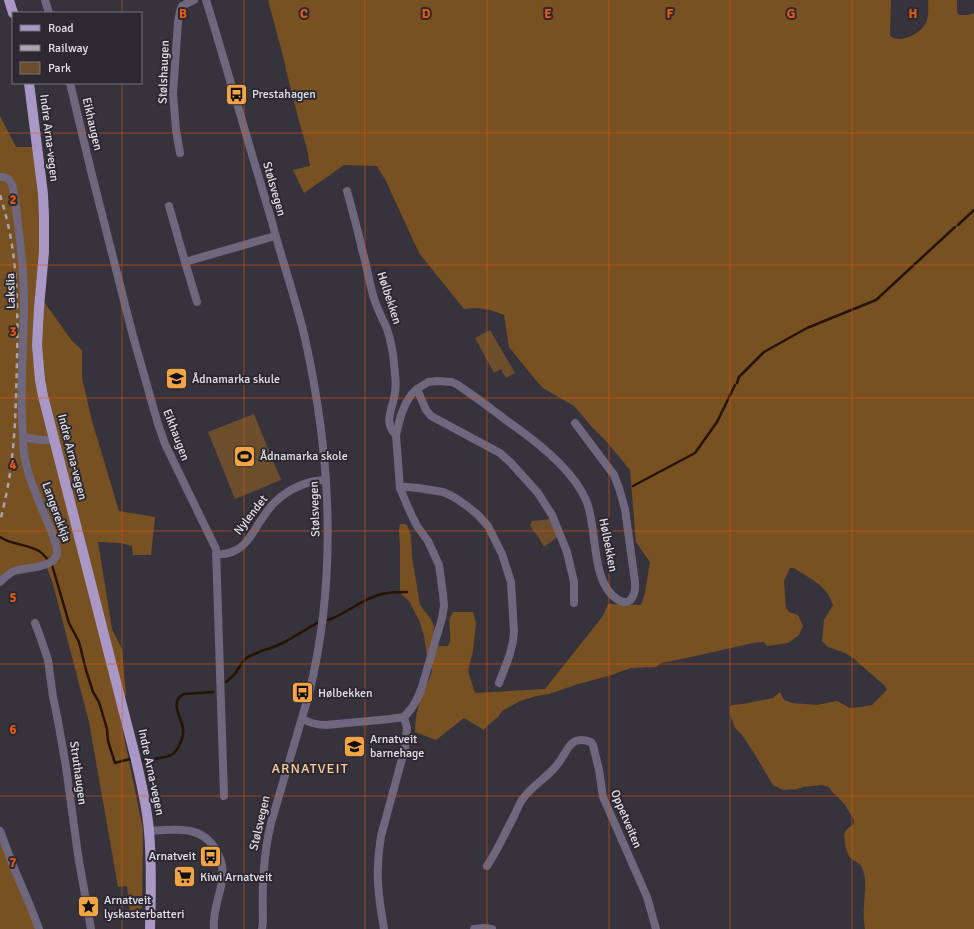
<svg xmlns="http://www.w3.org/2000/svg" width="974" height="929" viewBox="0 0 974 929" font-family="Signika,sans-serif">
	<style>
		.green { fill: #6d4e2c }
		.forest { fill: #785122 }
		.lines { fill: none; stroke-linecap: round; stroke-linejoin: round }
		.stream { stroke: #261300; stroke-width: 2.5 }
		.minor { stroke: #6f677e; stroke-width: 8 }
		.major { stroke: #a997c5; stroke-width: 10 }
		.rail { stroke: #a8a6ad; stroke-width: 2.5; stroke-dasharray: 5 5; stroke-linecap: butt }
		.grid { fill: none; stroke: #e8590c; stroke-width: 1; stroke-opacity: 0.55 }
		.labels { text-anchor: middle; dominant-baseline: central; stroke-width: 4; stroke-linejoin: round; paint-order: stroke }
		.street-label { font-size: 12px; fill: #e3e1e7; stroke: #2c2932 }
		.poi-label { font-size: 12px; fill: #e3e1e7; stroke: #2c2932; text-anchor: start }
		.quarter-label { font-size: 14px; letter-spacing: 1px; fill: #facd9e; stroke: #2c2932 }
		.grid-label { font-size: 13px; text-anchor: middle; font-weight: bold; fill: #e8590c; stroke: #2c2932; stroke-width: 4; stroke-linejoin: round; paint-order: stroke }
	</style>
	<rect width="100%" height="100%" fill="#36333c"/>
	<g class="green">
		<polygon points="490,330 515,373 506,378 501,369 494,373 475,338"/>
		<polygon points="254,414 281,480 235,499 208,432"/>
		<polygon points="551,519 559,536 544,547 539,538 530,526 532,521"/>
	</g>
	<g class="forest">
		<path d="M268,0H891L890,36C901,45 924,32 927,20C929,14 928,6 928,0H957V12L959,15H968L974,13V929H865C864,922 863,915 864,908C864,897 867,884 864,874C861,860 854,863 849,856C846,851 843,836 845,832C847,828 851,826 854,824V820L845,805L838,797L833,793L829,787L822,785L803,787L797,789L783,790L773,785L754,753L742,735L735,728L730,714V707L732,705L743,704L773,698L780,692L784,700L792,703L817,705L837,701L850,708L860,707L872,705L887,690L885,686L853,658L845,653L828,647L822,641L824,620L833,605C827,585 810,579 794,568H790L784,581L786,608L789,612L798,615L803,626L799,635L788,643L767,646L764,642L753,643L682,659L661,663L656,667L632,668L622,671L612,675L575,685L549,694L536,696L520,701L502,711L498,717L487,726L484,730L464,718L436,740L415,732C415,720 417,710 421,698C423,691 432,676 432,669C431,666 430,666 428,664L424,636L419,620L409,601L401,594L400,590V548L399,530L400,524H404L407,525L411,535L412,557L420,605L430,618L434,626L433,638L437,645L440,646H448C453,638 448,627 450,618C450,618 453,612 453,612H473L476,623L473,651L468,671L475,693L545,689L603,616L608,604L641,605L645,593L650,562L636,542L630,470L606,441L592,427L574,406L543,388L534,378L509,347L504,315C489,309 481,307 464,309L419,253L386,181L377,166L344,165L304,193L293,170L310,166L307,149L299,121L287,74L284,60Z"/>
		<polygon points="0,116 16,147 33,147 41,222 37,292 72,341 82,350 82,378 92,421 119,511 155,517 151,555 133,555 132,546 121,543 98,542 112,629 122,649 126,695 117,703 143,829 142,908 130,912 127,886 118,887 89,722 53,584 46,565 22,569 0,582"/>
		<polygon points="0,831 39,929 0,929"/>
	</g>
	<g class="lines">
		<g class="stream">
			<polyline points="958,225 974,210"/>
			<polyline points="737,383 739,377 764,352 807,328 876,300 955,227"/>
			<polyline points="633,486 695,453 717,422 735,385"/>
			<path d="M0,537C12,545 27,544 39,551C44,554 48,560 52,565L69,623L79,642L86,670L93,692L99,702L107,729L108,741L115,763L122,761L131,759"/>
			<path d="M328,620C347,614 362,598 382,594C390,592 399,592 407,592"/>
			<polyline points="226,682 234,675 242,663 246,658 261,651 271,648 283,643 317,623"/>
			<path d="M143,760C152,759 163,759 171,755C175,753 177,750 179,746C182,740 184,734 183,728C181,717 169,701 184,694L213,692"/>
		</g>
		<g class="minor">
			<polyline points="45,0 49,13"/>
			<path d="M206,0C218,38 228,75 240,113C251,153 264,193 275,233C285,270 298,306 306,343C331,458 337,580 309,694L271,823C263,857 262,887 263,922L262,929"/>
			<polyline points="70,83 91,171 133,336 158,424 165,444 216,549 224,796"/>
			<polyline points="180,153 176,130 173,94 178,22 180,11 182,6 194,0"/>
			<path d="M0,177C8,176 11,181 13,188C19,227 24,266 24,305C24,349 19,392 23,436C24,442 23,448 24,454C26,467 31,482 36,494C40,506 59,544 57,554C53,569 26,567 14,571C8,574 4,578 0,582"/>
			<path d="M347,191C353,212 358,232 363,253C367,267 369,281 373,295C376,307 382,317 387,329C392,343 394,359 395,374C396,382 396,390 394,398C391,412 384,423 396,435"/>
			<polyline points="169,206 185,262"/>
			<polyline points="197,302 185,262 275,236"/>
			<polyline points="417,389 426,410 431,416 500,453 511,463 538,493 552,515 567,552 574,582 574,603"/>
			<polyline points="23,437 40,440 54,440"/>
			<path d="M400,488L406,487L418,488L443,492L450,495L457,499L467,506L478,515L488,526L502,554L511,582L514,632C513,651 505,667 499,683"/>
			<path d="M216,555C222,554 229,554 234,551C246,546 252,534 259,523C264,516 269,507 276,501C289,489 308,480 326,480"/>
			<polyline points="35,623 41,639 48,660 53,697 58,721 66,767 78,855 91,929"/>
			<path d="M302,719C310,723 317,725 326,725L390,719L404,717L411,709L416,701L421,690L442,618L444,606L443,594L439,565L428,541L417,526L411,514L407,505L400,488L396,435L401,415L406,403L411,395L417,389L428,382L437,381L452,382L458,385C469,393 480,400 490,408C497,413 503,418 510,423C536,441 573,470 586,500C598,527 590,582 617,599C631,609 636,593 635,582L625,509L619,488L614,475L575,423"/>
			<polyline points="0,831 14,868 31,908 39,929"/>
			<path d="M149,831C175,829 202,825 216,850C222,860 224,869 222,880C220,896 212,913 214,929"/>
			<path d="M487,866C497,851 504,835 512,820C516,813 518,806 522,800C531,786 547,778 557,765C568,752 569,734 591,742L593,745L599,770L603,797L647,897L656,929"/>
			<path d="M384,929C378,895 375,870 381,836L405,748L407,728L404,717"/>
			<polyline points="474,929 484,928 492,929"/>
		</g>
		<g class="major">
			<polyline points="9,0 13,13"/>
			<path d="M29,83L43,194L44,216V252L39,308L37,345L40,380L43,396L135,756C141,781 147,806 149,831C152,864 151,897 150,929"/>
		</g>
		<path class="rail" d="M0,195C18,251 18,301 17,360C16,392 16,425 12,457C10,479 5,501 0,522"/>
	</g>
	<path class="grid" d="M122,0V13M244,0V929M365,0V929M487,0V929M609,0V929M730,0V929M852,0V929M122,83V929M0,133H974M0,265H974M0,398H974M0,531H974M0,664H974M0,796H974"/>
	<defs>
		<symbol id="bus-square" viewBox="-11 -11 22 22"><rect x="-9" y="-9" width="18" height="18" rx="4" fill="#f3a443" stroke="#2c2932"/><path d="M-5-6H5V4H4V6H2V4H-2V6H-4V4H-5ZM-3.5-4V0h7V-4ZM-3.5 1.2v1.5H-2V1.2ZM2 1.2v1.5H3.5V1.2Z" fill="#111"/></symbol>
		<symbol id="school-square" viewBox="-11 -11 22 22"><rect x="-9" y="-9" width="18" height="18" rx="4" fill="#f3a443" stroke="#2c2932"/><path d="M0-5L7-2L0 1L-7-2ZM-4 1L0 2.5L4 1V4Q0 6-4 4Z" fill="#111"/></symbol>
		<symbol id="stadium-square" viewBox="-11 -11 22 22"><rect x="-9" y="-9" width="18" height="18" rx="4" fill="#f3a443" stroke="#2c2932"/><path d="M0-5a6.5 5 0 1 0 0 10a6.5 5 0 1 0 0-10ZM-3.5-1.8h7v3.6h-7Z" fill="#111"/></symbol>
		<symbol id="supermarket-square" viewBox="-11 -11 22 22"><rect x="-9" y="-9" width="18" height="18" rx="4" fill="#f3a443" stroke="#2c2932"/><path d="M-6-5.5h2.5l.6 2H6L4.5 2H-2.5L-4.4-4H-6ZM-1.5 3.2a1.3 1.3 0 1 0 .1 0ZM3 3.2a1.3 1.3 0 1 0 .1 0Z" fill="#111"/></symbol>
		<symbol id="sight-square" viewBox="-11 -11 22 22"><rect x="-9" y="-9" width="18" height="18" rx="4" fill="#f3a443" stroke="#2c2932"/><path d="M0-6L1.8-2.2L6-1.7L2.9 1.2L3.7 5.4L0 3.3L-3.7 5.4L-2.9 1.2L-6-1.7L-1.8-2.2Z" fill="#111"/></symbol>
	</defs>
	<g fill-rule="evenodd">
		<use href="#bus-square" x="224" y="82" width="25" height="25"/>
		<use href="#school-square" x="164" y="366" width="25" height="25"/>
		<use href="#stadium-square" x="232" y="444" width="25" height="25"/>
		<use href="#bus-square" x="290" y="680" width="25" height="25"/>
		<use href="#school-square" x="342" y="734" width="25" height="25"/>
		<use href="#bus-square" x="198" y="844" width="25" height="25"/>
		<use href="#supermarket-square" x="172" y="864" width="25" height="25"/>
		<use href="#sight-square" x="76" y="894" width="25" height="25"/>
	</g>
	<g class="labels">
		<g class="street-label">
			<text transform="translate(164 72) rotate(-88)">Stølshaugen</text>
			<text transform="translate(92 124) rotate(77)">Eikhaugen</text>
			<text transform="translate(49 138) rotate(83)">Indre Arna-vegen</text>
			<text transform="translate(274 189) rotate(74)">Stølsvegen</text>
			<text transform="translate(11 291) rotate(-91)">Lakslia</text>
			<text transform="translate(389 298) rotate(72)">Hølbekken</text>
			<text transform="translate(176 435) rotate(69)">Eikhaugen</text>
			<text transform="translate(72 457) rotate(76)">Indre Arna-vegen</text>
			<text transform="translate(315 509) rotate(-92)">Stølsvegen</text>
			<text transform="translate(56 512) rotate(70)">Langerekkja</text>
			<text transform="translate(251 515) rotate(-52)">Nylendet</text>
			<text transform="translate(608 545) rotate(79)">Hølbekken</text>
			<text transform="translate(151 772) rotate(78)">Indre Arna-vegen</text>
			<text transform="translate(78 773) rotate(82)">Struthaugen</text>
			<text transform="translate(626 819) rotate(67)">Oppetveiten</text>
			<text transform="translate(260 823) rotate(-77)">Stølsvegen</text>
		</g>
		<g class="poi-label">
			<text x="252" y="94">Prestahagen</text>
			<text x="192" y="379">Ådnamarka skule</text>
			<text x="260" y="456">Ådnamarka skole</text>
			<text x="318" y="693">Hølbekken</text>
			<text x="370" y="739">Arnatveit<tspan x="370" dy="14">barnehage</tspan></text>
			<text x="196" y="856" text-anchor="end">Arnatveit</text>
			<text x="200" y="877">Kiwi Arnatveit</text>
			<text x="104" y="900">Arnatveit<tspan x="104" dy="14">lyskasterbatteri</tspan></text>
		</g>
		<g class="quarter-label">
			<text x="310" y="768">ARNATVEIT</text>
		</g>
	</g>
	<g class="grid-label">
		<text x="183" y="18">B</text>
		<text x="304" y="18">C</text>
		<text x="426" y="18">D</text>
		<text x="548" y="18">E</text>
		<text x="670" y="18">F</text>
		<text x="791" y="18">G</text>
		<text x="913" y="18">H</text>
		<text x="13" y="204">2</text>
		<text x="13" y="336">3</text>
		<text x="13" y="469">4</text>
		<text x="13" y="602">5</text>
		<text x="13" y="734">6</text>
		<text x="13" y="867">7</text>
	</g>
	<rect x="12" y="12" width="130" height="72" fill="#2c2932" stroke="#75737a"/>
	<rect x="20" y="25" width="20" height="6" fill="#a997c5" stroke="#75737a"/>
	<text x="48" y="32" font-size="12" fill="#e3e1e7">Road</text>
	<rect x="20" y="45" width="20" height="6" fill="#a8a6ad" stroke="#75737a"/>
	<text x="48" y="52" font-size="12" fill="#e3e1e7">Railway</text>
	<rect x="20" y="62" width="20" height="12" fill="#6d4e2c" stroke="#75737a"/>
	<text x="48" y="72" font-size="12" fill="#e3e1e7">Park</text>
</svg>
